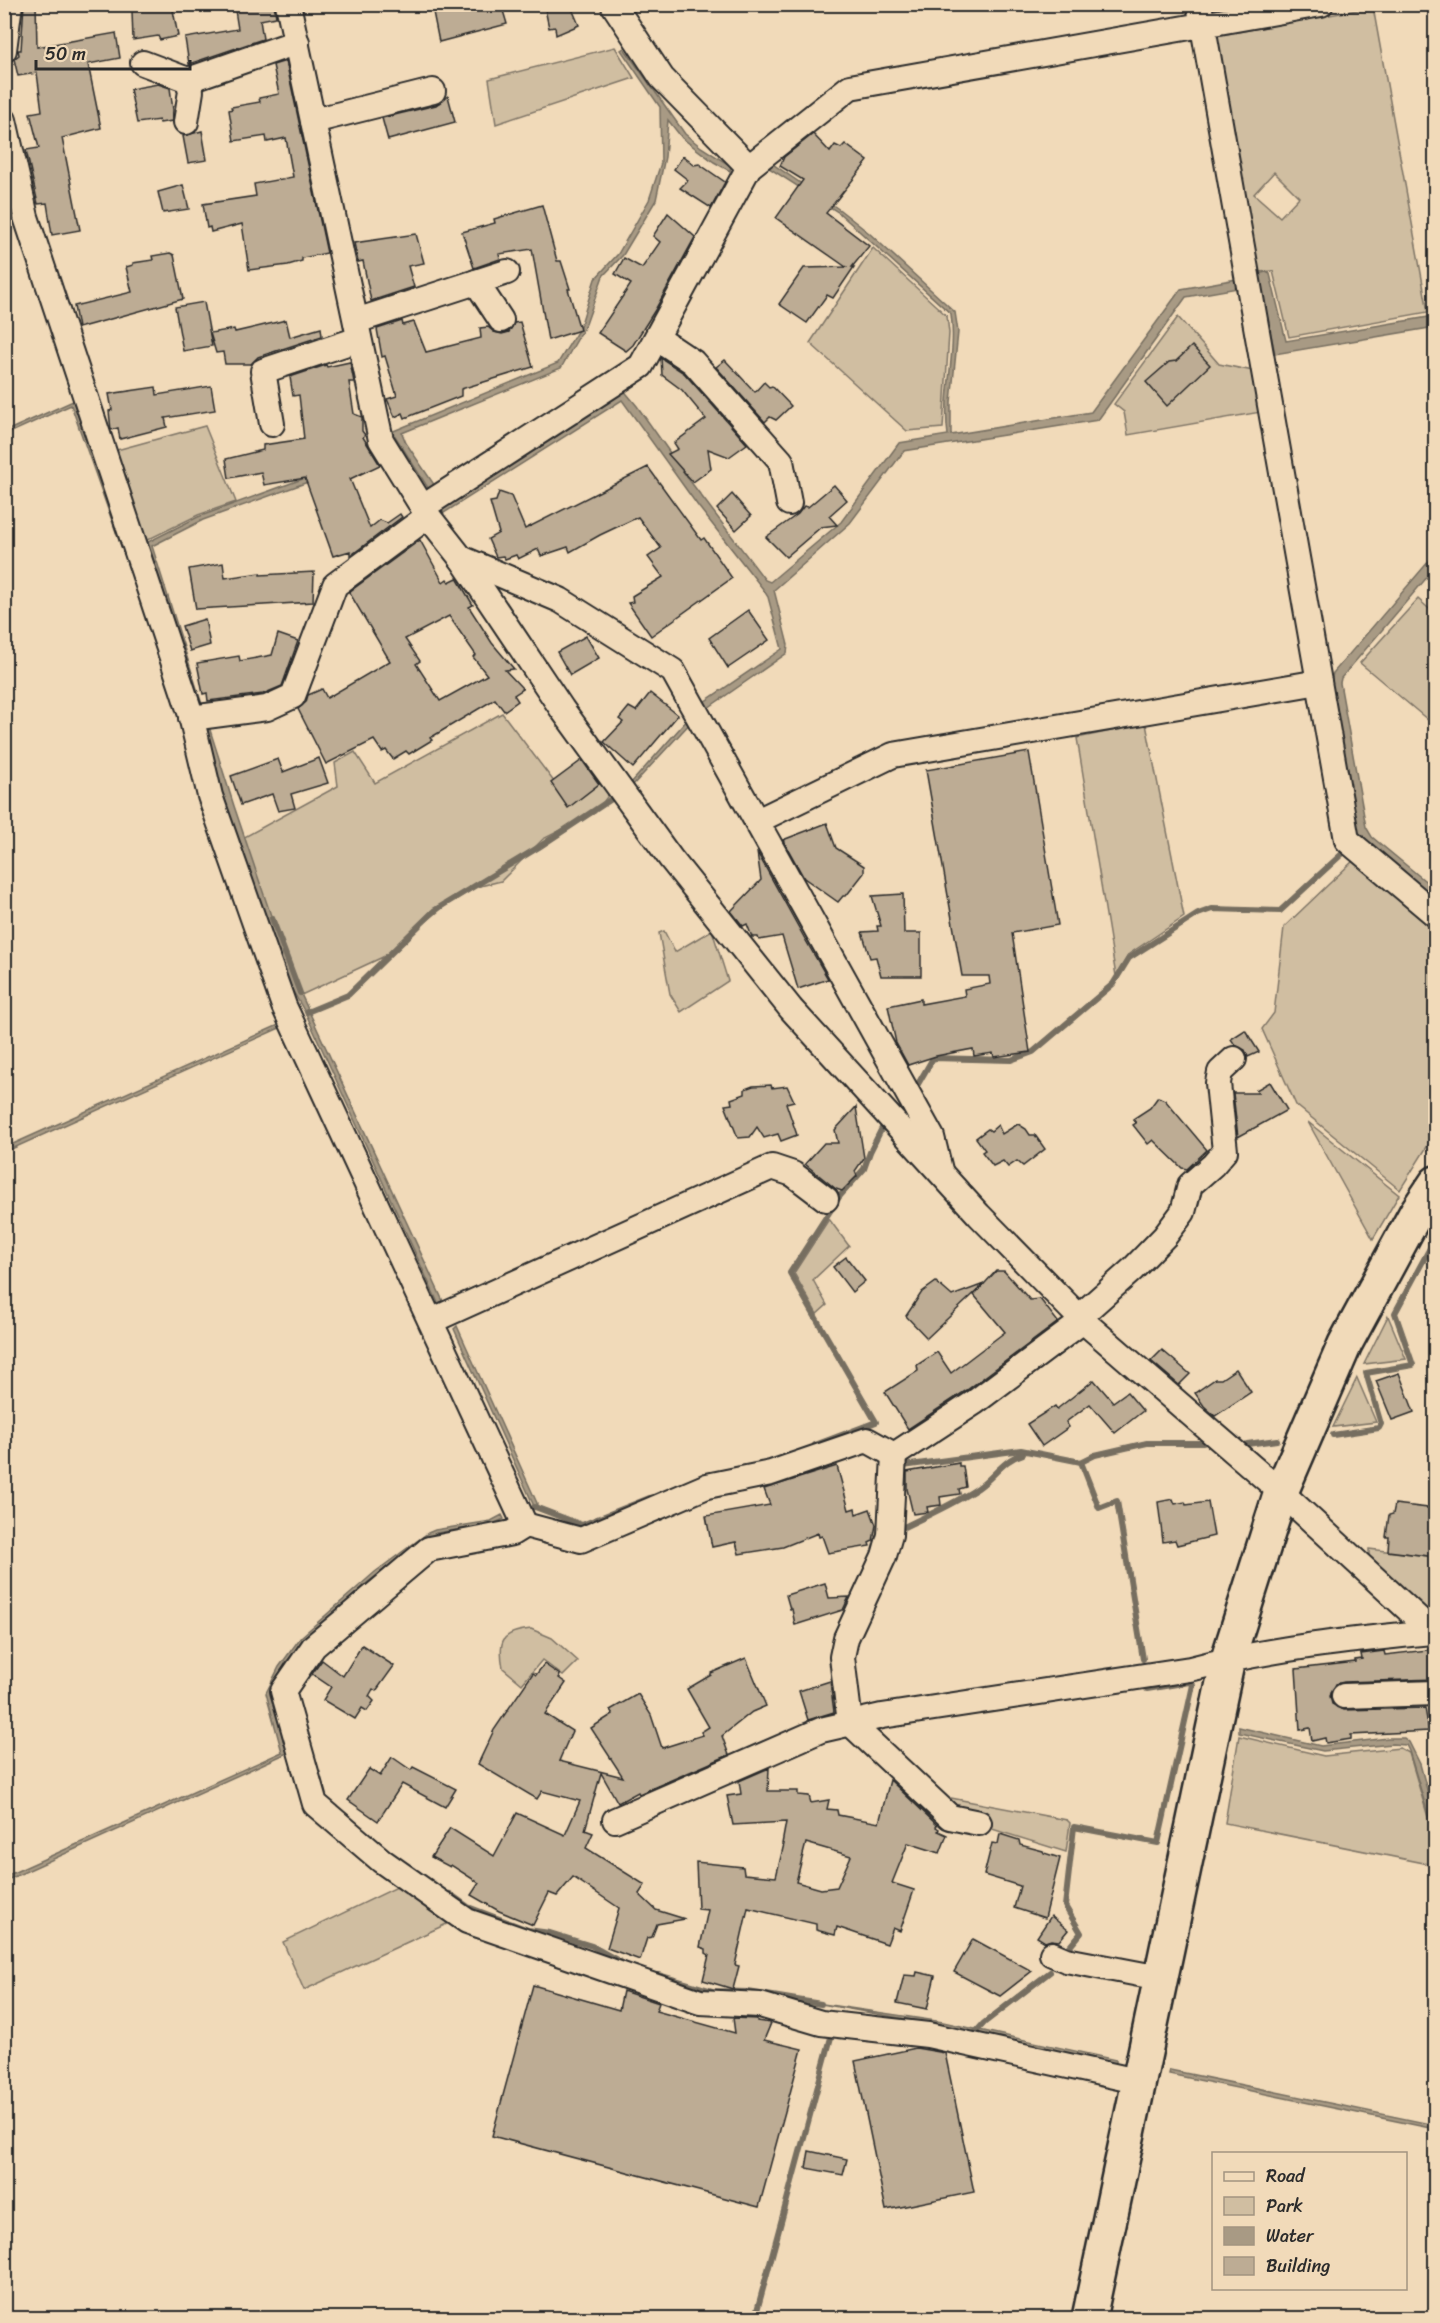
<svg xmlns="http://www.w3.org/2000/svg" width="1440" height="2323" viewBox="0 0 1440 2323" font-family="Sriracha,sans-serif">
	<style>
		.green { fill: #d0bea1; stroke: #7e7466; stroke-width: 1.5; fill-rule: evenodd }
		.water { fill: #a89a84; stroke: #766e60; stroke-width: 1.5 }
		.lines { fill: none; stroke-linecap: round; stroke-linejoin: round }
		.stream { stroke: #766e60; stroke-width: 6 }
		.building { fill: #bdac94; stroke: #2b2b2b; stroke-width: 1.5; fill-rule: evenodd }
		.street-casing { stroke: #2b2b2b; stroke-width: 28 }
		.secondary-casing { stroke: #2b2b2b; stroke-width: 38 }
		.street { stroke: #f1dab9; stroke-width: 24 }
		.secondary { stroke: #f1dab9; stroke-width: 33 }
	</style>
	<rect width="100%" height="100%" fill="#f1dab9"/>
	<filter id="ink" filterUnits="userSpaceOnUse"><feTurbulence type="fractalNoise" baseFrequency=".0167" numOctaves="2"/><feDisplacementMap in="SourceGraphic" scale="12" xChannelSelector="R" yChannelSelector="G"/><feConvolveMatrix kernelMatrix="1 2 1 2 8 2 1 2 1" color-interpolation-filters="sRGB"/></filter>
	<g filter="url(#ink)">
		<g class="green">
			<path d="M1373,7L1428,312L1289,337L1273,271L1257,272L1216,36ZM1274,172L1299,197L1280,217L1254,194Z"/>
			<polygon points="615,47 634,78 496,124 489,79"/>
			<polygon points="873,248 947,316 949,333 943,428 907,431 810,343"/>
			<polygon points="1178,317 1219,364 1253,371 1261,412 1128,435 1124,412 1114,404"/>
			<polygon points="205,426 236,502 198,515 141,543 113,451"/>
			<polygon points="1418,599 1435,614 1435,726 1360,663"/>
			<polygon points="502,713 570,803 601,780 610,793 595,813 543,839 501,881 464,890 385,956 297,997 239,840 338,786 335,763 355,752 375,783"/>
			<polygon points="1146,724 1184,917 1129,954 1116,976 1077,738"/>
			<polygon points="1353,861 1435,931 1435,1134 1400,1190 1296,1105 1262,1029 1274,1013 1284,927"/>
			<polygon points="712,930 728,981 681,1012 670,994 659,933 664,931 675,952"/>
			<polygon points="1308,1122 1399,1195 1373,1239"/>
			<polygon points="829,1219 849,1246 813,1280 827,1305 817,1314 794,1273"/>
			<polygon points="1388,1316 1406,1359 1364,1364"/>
			<polygon points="1357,1378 1376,1422 1333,1427"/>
			<polygon points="1369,1549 1435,1557 1435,1619 1369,1557"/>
			<path d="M531,1629L552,1638L578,1661L563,1676L542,1660L522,1684L503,1668C498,1641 501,1632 531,1629Z"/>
			<polygon points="1239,1736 1324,1756 1400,1748 1409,1753 1435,1841 1434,1865 1225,1823"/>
			<polygon points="951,1798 1067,1820 1070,1823 1066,1852 992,1829 992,1821 952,1814"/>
			<polygon points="401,1885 453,1921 304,1990 283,1942"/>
		</g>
		<g class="water">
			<path d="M624,48L685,134L701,147L731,166L730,171L714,162L682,138L668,120L665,157L656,200L623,255L603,276L586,324L561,368L402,433L406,443L445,501L622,388L637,406L687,477L765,580L770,582L841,522L899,443L948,435C942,395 957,355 951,314L838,212L769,168L771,163L840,210L869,233L955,312L958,332L951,402V435L1091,412L1181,289L1237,279L1238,288L1186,297L1098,420L904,451L850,523L774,590L788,645L787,653L705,710L701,704L782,649L768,597L763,589L698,506L622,400L444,513L395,436L371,444L319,478L203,520L152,546L234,806L288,966L443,1301L438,1303L306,1014L290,986L235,835L147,546L148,542L198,517L316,474L367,442L558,363L580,327L595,279L618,254L649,200L661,163L660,107L621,50Z"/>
			<polygon points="1266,272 1270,274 1286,341 1435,316 1435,327 1275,354 1261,286 1257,283 1258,274"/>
			<polygon points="73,401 124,544 121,546 71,405 5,435 4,432"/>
			<polygon points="1435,554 1435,568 1341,678 1340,683 1366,827 1372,837 1435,889 1435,903 1363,842 1355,830 1330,685 1333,673"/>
			<polygon points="689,718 693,720 633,785 631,783"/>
			<polygon points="283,1023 284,1026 5,1152 4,1148"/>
			<polygon points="457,1326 537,1503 536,1509 532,1510 533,1504 454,1329"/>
			<polygon points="502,1515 504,1519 493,1524 436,1533 410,1550 368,1582 300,1646 286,1662 271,1694 287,1753 5,1881 4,1877 282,1752 266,1693 279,1667 301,1637 375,1572 428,1533 435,1530 491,1521"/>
			<polygon points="1239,1727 1321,1746 1388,1738 1404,1738 1409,1742 1420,1764 1435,1819 1435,1837 1409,1751 1406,1745 1392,1744 1323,1751 1239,1733"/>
			<polygon points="816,2003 943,2022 1116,2060 1116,2064 927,2023"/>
			<polygon points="1170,2070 1435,2125 1435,2129 1169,2074"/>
		</g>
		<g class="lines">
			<g class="stream">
				<polyline points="272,918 300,993"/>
				<polyline points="307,1012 348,995 435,910 539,847 619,794"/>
				<polyline points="914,1091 933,1058 1011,1060 1033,1052 1113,984 1129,958 1198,914 1212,909 1280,911 1343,853"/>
				<polyline points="1333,1435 1379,1428 1381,1424 1366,1373 1413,1365 1395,1313 1430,1248 1436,1246"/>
				<polyline points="1247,1444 1277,1440"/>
				<polyline points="815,1445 876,1422 790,1273 839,1197 864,1169 870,1152 882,1128 888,1121"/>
				<polyline points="1081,1462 1099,1508 1117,1501 1143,1659"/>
				<polyline points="903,1466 1021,1450 1081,1462 1095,1455 1147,1443 1203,1443"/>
				<polyline points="535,1507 582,1525 652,1497"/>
				<path d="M902,1528C928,1515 954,1504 978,1488C994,1477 1004,1459 1023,1454"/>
				<polyline points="450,1894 468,1907 528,1930 550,1933 592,1946 628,1966"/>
				<polyline points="1067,1950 1081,1933 1065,1906 1074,1827 1158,1843 1193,1685 1189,1682 1147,1689"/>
				<polyline points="658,1975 712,1991 748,1992 821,2004"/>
				<polyline points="975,2033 984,2023 1050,1972"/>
				<polyline points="755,2318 833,2030"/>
			</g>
		</g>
		<g class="building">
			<polygon points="24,4 36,4 37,47 116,33 120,58 88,64 101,128 62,138 80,230 52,235 47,203 38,204 26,150 39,148 30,113 42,111 37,73 18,76 14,59 19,55 18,50 21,50"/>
			<polygon points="234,4 274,4 276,17 260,20 263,39 189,64 185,38 238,29"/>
			<polygon points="439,4 501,4 507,24 439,42 433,12 440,11"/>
			<polygon points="544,4 570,4 579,25 556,35 555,27 549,28"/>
			<polygon points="172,5 178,36 160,40 158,36 133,40 132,11"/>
			<polygon points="286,61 327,253 302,258 302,261 288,265 249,270 242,224 211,232 210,227 207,228 203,204 256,196 254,184 293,177 286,138 267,142 266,136 234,141 229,110 232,109 231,107 260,102 259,98 279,94 273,65"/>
			<polygon points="158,84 170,88 173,110 172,121 160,123 159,120 137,123 130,89"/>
			<polygon points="448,96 455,122 388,140 382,118 436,105"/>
			<polygon points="202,131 207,160 188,163 183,136"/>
			<polygon points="813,134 830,152 835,145 841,148 845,144 868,161 826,213 869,246 852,267 854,267 833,298 827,295 807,323 779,304 804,268 846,267 776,218 803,180 780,166 784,157"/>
			<polygon points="683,156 694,165 699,164 725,182 711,208 680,188 688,180 674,169"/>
			<polygon points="183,185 189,209 163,213 158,192"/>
			<polygon points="542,205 557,261 561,261 570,289 568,289 580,330 548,340 532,249 499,254 500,259 474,268 462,232 495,223 494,219"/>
			<polygon points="668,213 695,237 655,310 633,345 626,351 598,333 631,284 615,274 624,258 642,268 660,242 653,236"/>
			<polygon points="416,234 424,263 408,266 414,287 371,301 363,261 358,262 354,243"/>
			<polygon points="170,253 174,255 183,299 78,328 74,306 132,292 126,267 133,265 133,263 153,260 152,256"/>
			<polygon points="204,302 212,346 183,351 175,307"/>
			<polygon points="286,320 290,337 321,328 322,336 258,357 251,364 225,364 223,352 216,353 210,333 234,329 235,332"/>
			<polygon points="402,321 403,325 414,322 426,352 481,338 480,328 488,327 494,332 502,334 509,332 514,323 520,322 533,367 461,389 461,396 405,418 403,413 395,417 387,399 397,396 385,356 382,357 377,329"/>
			<polygon points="1192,346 1210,365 1167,406 1146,382 1169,362 1176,361"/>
			<polygon points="661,358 684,373 747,444 729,457 708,449 711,469 693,482 668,454 678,449 674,443 706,419 682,390 662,375"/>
			<polygon points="725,360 755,392 764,382 769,387 772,386 791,406 776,420 770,417 765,422 716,367"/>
			<polygon points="350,362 354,382 349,382 354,414 362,417 362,431 365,435 363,437 380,465 350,479 370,528 380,520 387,523 400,514 402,517 350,556 350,551 333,556 305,478 264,485 261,472 229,478 226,459 263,450 263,445 304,439 299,395 293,396 290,377 326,365 327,367"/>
			<polygon points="211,386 215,410 165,418 167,427 120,439 118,428 111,430 109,411 112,410 109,394 156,387 157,395"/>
			<polygon points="648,467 701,540 704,538 732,578 651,636 628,603 633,602 632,596 663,577 648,557 661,548 638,517 600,535 570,552 568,547 541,556 538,549 518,559 516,555 505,559 503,556 496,557 488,539 499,533 490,502 496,501 499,492 511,496 525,529"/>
			<polygon points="834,485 847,500 829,516 837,525 821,527 786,557 766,537 798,514 804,506 808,507"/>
			<polygon points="732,494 751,516 736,530 717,509"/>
			<path d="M420,540L443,582L447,579L449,582L457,578L473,605L469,607L492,643L514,669L505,670L523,689L514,695L518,701L504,711L495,699L430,738L432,740L409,754L406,751L393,759L386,750L382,752L374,740L326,764L298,709L306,702L308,695L322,689L327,698L390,661L349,592ZM449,616L476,655L473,657L487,675L440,701L416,664L420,661L405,639Z"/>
			<polygon points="223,563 225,578 260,573 260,575 314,572 313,602 196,609 189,569"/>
			<polygon points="748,610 769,640 728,668 709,638"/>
			<polygon points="205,619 210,645 190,651 182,626"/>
			<polygon points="278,634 298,641 282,686 263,694 208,701 207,693 203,694 197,663 239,656 240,661 272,655"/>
			<polygon points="586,636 599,658 570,675 557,652"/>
			<polygon points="650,693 678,715 633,768 604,742 623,722 619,719 629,707 636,711"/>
			<polygon points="1029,752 1058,925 1012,933 1030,1052 994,1057 993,1053 974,1056 973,1049 936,1056 908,1065 896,1043 888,1006 921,999 921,1004 965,996 964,989 990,984 989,976 962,976 926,770"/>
			<polygon points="319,758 328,783 291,794 295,808 278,811 272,794 241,805 231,776 278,759 283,772"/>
			<polygon points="582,760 599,784 568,808 551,783"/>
			<polygon points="827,823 836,848 864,866 864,873 846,896 843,896 838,902 804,878 783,840"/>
			<polygon points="757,852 805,939 828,979 798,989 782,936 759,940 758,937 752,937 747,924 743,926 731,911 761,880"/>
			<polygon points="903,894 904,933 921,933 921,976 881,976 876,957 870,958 862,932 878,931 877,926 881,926 872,896"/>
			<polygon points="1245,1030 1259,1052 1248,1057 1245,1050 1235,1045 1231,1039"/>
			<polygon points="1270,1082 1287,1110 1238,1137 1233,1093 1258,1093 1256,1090"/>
			<polygon points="771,1085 772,1088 787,1086 794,1101 786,1103 797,1135 781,1141 778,1134 764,1138 757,1127 750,1137 738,1138 725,1105 732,1104 731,1099 745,1094 745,1089 753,1086"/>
			<polygon points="1158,1097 1165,1100 1207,1150 1187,1169 1182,1168 1153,1140 1148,1144 1133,1125 1136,1123 1133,1119 1150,1108"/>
			<polygon points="856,1107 864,1158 855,1171 857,1176 842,1191 836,1189 805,1164 824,1143 838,1143 835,1130"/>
			<polygon points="1018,1124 1026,1129 1030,1135 1035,1135 1045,1149 1023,1166 1017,1161 1008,1167 1003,1161 993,1166 982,1152 985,1150 976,1138 988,1129 991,1131 998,1125 1002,1134"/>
			<polygon points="846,1257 865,1281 852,1292 833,1267"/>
			<polygon points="996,1271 1004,1271 1030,1300 1040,1299 1058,1322 967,1390 908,1429 885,1392 918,1371 917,1365 937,1352 951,1373 1005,1332 974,1295"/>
			<polygon points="936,1282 952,1296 984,1284 927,1338 906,1316 922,1292"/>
			<polygon points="1162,1350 1190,1374 1179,1385 1151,1361"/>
			<polygon points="1236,1369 1251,1392 1215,1416 1204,1406 1195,1393 1215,1379 1221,1379"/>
			<polygon points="1399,1373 1414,1412 1392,1420 1376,1381"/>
			<polygon points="1094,1380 1113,1402 1127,1392 1143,1411 1115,1433 1090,1404 1066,1422 1069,1427 1042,1446 1027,1424 1055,1406 1057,1409"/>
			<polygon points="959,1463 959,1466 963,1466 966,1487 959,1489 960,1494 940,1497 941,1505 927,1507 928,1512 913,1514 907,1489 907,1472"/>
			<polygon points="837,1466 849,1510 855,1508 856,1514 870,1509 876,1525 873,1541 869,1543 870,1546 828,1553 822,1536 819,1537 818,1533 783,1547 739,1554 736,1542 712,1547 706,1516 770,1505 764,1489"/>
			<polygon points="1173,1499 1175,1504 1185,1502 1186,1505 1208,1502 1214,1536 1177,1545 1175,1540 1163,1542 1158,1502"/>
			<polygon points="1395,1504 1436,1509 1436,1557 1388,1551 1389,1537 1386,1537 1389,1515 1393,1514"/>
			<polygon points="825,1583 829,1598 849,1597 843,1610 795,1625 792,1609 790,1609 786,1595"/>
			<polygon points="362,1645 394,1666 376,1691 373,1689 369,1696 374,1701 367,1711 362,1708 355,1719 323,1700 331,1687 312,1674 322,1660 343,1676"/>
			<polygon points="1436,1649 1436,1679 1344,1682 1336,1684 1330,1696 1332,1704 1344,1710 1425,1708 1429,1731 1351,1735 1351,1739 1326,1743 1325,1738 1312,1741 1310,1728 1300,1730 1296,1669 1355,1662 1355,1660 1362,1659 1361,1654 1384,1651 1385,1655"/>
			<polygon points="746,1658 766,1706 752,1712 722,1736 729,1755 639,1794 638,1792 618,1803 601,1773 585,1830 593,1833 586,1848 645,1885 639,1894 656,1910 685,1919 657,1924 652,1937 647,1938 640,1960 607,1948 619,1908 573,1877 557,1896 549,1893 533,1925 499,1911 471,1895 479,1883 451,1865 450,1867 431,1857 450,1828 494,1856 517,1813 565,1835 580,1801 542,1791 537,1799 478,1764 494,1730 533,1673 536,1675 544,1664 560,1675 559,1678 566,1683 545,1714 572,1731 559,1761 623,1777 591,1728 613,1714 610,1710 638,1694 651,1715 662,1748 703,1735 701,1732 709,1727 687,1689 711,1675 711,1673"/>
			<polygon points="830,1681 834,1712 808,1720 799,1691"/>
			<polygon points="392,1757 411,1770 413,1767 456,1789 445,1807 402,1784 378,1821 348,1800 369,1769 380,1776"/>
			<path d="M769,1768L768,1791H798V1795L809,1796L811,1803L829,1800L827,1809L837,1810L838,1815L879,1823L890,1780L937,1825L936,1827L939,1829L938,1831L947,1835L940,1853L908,1843L892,1883L914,1890L900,1931L893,1928L887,1944L837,1927L835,1935L816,1930V1924L748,1908L735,1965L739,1966L733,1989L703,1980L709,1955L706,1953V1949L700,1947L708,1910L698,1909L696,1862L743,1867L744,1874L776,1877L784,1844H782L786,1822L733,1825L727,1796L741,1794L739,1781ZM806,1843L851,1856L837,1887L821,1889L796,1882Z"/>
			<polygon points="1000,1834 1019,1840 1020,1845 1043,1851 1044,1853 1060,1858 1045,1918 1014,1908 1020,1886 984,1875 992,1843 998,1844"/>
			<polygon points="1051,1916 1068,1930 1059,1941 1051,1940 1045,1942 1037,1937"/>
			<polygon points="973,1939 1032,1971 1000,1996 954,1972"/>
			<polygon points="917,1972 935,1976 927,2009 897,2003 904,1975 916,1976"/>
			<polygon points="533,1985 619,2010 623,1991 659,2003 656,2011 735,2033 733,2018 757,2019 757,2021 771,2023 764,2040 802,2049 759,2207 492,2136"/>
			<polygon points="916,2048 945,2053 974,2192 886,2210 855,2061"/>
			<polygon points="809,2151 847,2159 843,2175 806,2168"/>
		</g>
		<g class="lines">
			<defs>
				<g id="street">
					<polyline points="288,4 381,440 428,516 461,558 562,709 671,859 791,1009 979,1215 1083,1321 1281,1492 1436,1635"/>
					<polyline points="613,4 662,78 749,167"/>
					<polyline points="1199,4 1347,840 1436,915"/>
					<polyline points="4,50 10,4"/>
					<polyline points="143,63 188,80 191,91 186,122"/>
					<polyline points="188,80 297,42"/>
					<polyline points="4,120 26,217 190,712 210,796 284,1006 525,1525"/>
					<polyline points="313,121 433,91"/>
					<polyline points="476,282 501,320"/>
					<polyline points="356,321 507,272"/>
					<polyline points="657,338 693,362 781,461 789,503"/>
					<polyline points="272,424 263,371 359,339"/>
					<polyline points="423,507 641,366 749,167 850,87 1321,4"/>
					<polyline points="461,558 560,600 673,671 932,1137 940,1170"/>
					<polyline points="191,718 267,708 293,696 335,585 428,516"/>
					<polyline points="757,821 893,755 1319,682"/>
					<polyline points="1079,1317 1133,1269 1165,1236 1183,1212 1190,1185 1213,1165 1225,1151 1218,1083 1220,1072 1234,1059"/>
					<polyline points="431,1321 772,1167 793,1174 826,1199"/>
					<polyline points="1083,1321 975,1402 894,1455 867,1440 771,1473 707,1486 581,1540 525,1525 512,1533 429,1549 314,1646 283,1691 315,1804 382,1861 467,1921 700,2002 760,2005 821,2023 928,2035 1123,2078"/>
					<polyline points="894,1455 890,1535 884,1556 846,1638 842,1657 850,1723 950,1817 979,1823"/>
					<polyline points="1344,1696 1436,1693"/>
					<path d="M615,1820L821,1730L882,1716L1190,1669C1272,1648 1349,1640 1432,1632"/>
					<polyline points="1052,1954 1066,1960 1160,1978"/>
				</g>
				<polyline id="secondary" points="1089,2318 1228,1659 1281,1492 1345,1344 1416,1213 1436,1183"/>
			</defs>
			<use href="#street" class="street-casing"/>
			<use href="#secondary" class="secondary-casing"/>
			<use href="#street" class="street"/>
			<use href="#secondary" class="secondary"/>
		</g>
	</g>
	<rect width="1440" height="2323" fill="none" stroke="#f1dab9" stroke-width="24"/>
	<rect x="12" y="12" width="1416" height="2299" fill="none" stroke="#2b2b2b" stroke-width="2" filter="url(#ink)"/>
	<rect x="1212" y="2152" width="195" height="138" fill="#f1dab9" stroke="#a29480" stroke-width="1.5"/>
	<rect x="1224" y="2172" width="30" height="9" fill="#f1dab9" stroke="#a29480" stroke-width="1.5"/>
	<text x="1266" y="2182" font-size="18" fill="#2b2b2b">Road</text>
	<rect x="1224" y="2197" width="30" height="18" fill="#d0bea1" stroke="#a29480" stroke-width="1.5"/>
	<text x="1266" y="2212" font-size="18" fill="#2b2b2b">Park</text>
	<rect x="1224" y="2227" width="30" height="18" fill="#a89a84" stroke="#a29480" stroke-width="1.5"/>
	<text x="1266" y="2242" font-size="18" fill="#2b2b2b">Water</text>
	<rect x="1224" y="2257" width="30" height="18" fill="#bdac94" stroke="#a29480" stroke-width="1.5"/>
	<text x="1266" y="2272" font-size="18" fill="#2b2b2b">Building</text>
	<path d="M36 60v9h154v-9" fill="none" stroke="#2b2b2b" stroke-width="3"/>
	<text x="45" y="60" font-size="18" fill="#2b2b2b" stroke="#f1dab9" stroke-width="4.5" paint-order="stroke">50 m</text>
</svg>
